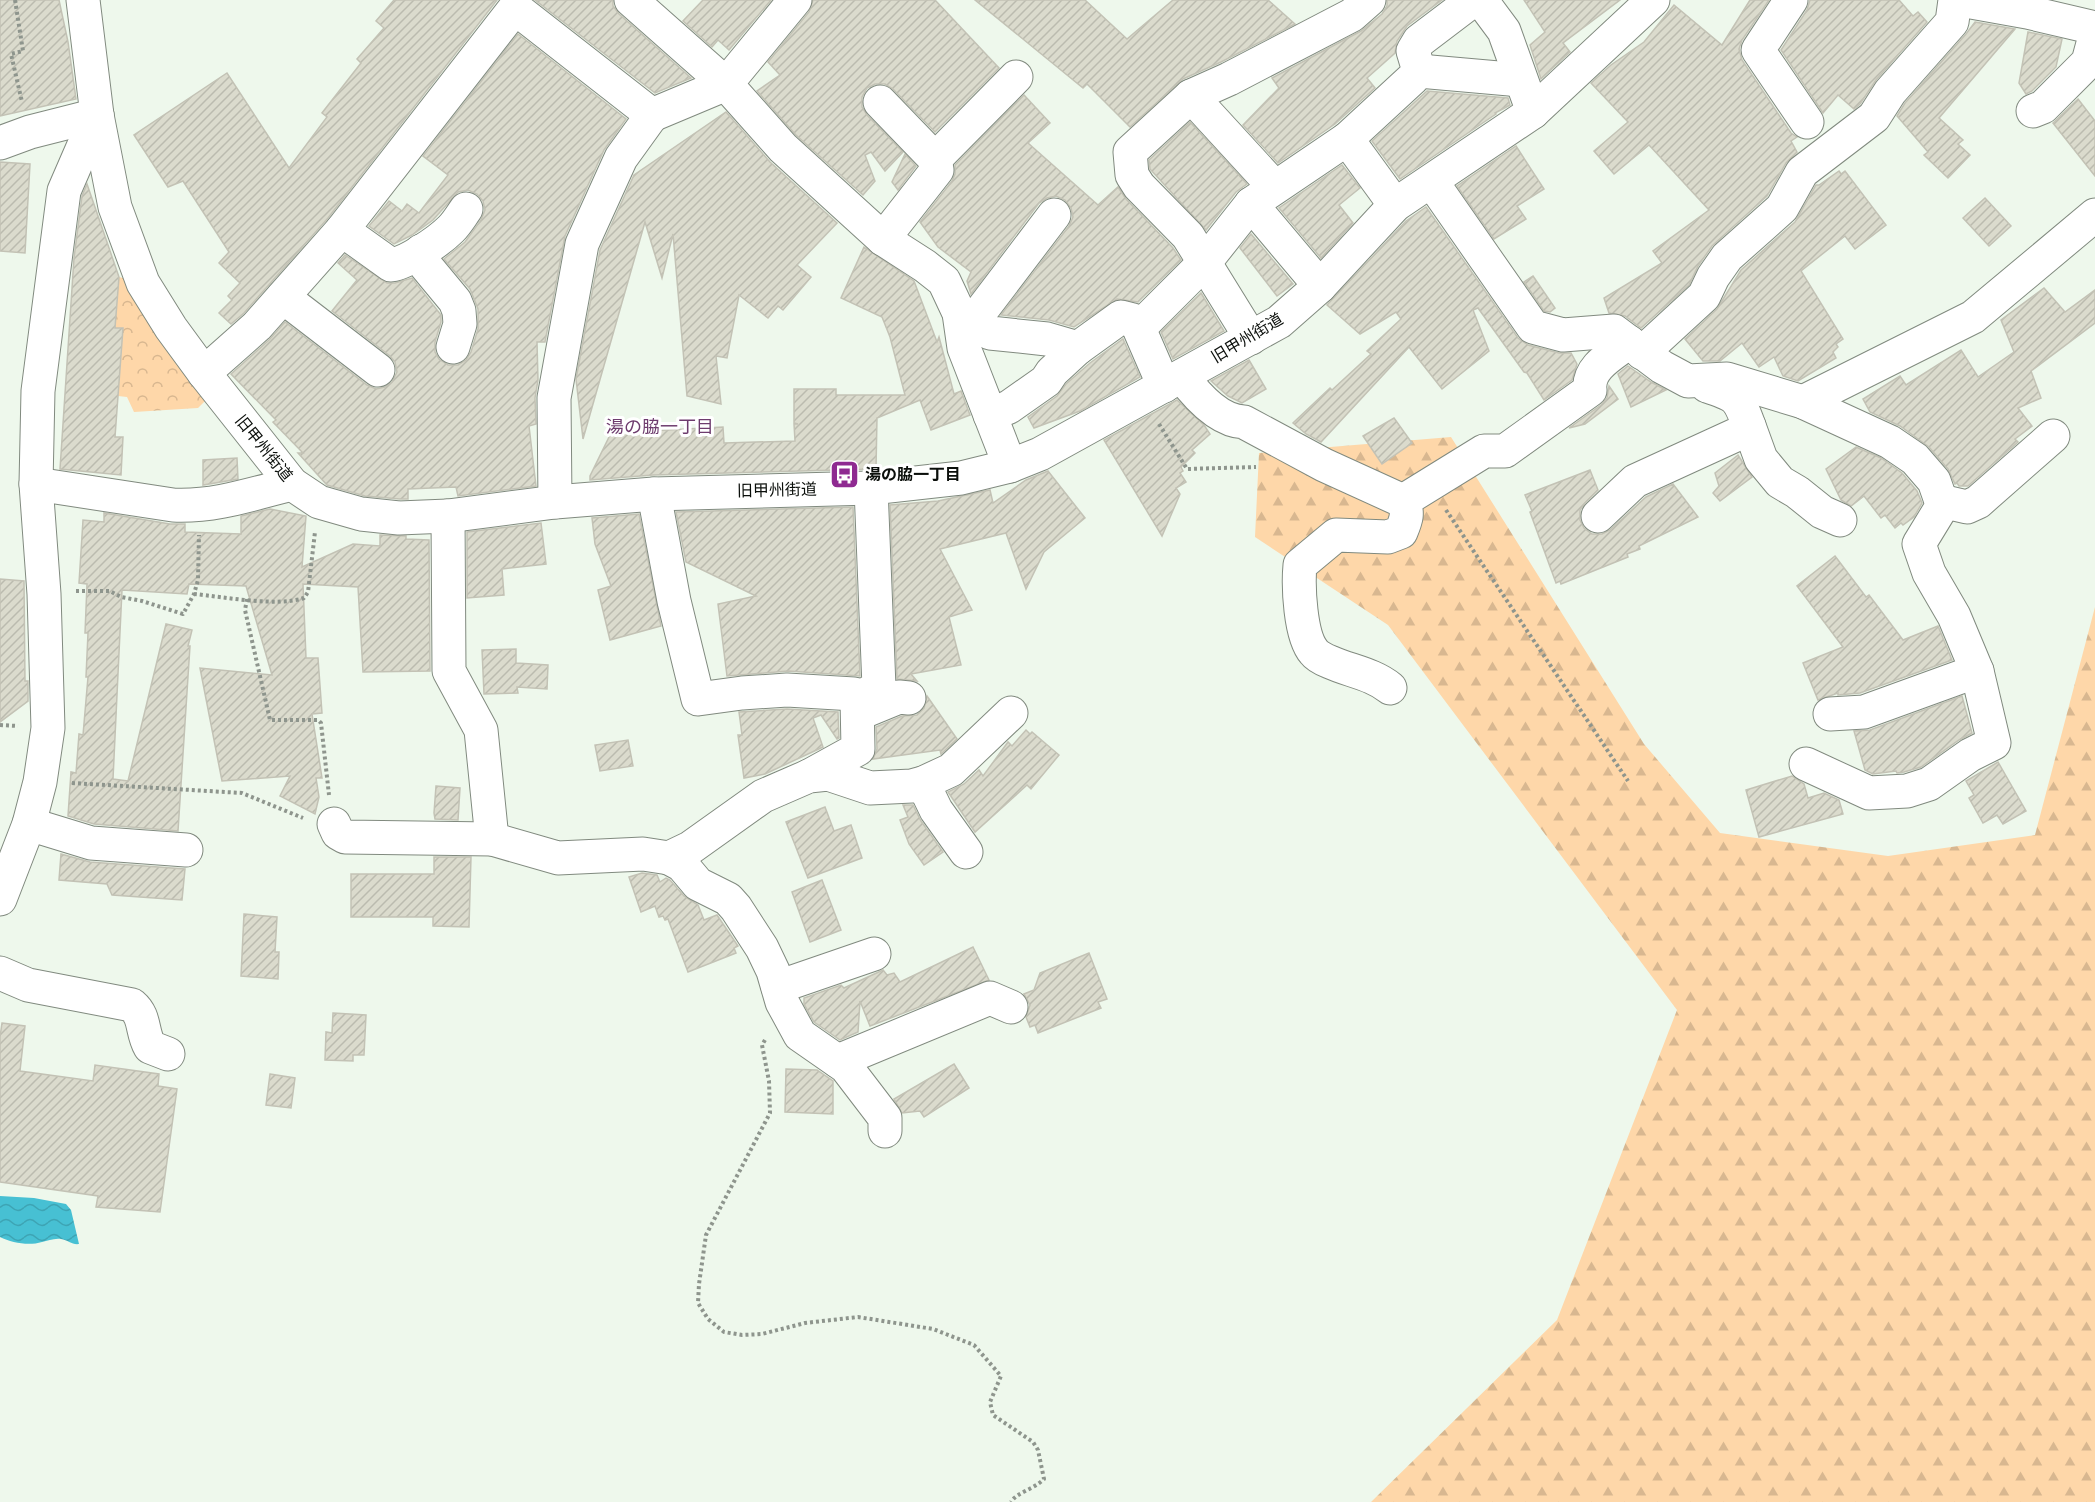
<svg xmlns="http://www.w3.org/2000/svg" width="2095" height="1502" viewBox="0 0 2095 1502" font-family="Poppins,'Noto Sans JP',sans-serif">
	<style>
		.forest { fill: url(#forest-firs) }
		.park { fill: url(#park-crowns) }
		.water { fill: url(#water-waves) }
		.building { fill: url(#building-hatch); stroke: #c3c2b5; stroke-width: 1.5 }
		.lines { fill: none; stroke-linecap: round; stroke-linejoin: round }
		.minor-casing { stroke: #818a7f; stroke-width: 35 }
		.path { stroke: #8e958d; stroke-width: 4; stroke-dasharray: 3 3; stroke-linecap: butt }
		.minor { stroke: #fff; stroke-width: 33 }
		.labels { text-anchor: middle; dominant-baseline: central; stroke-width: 6; stroke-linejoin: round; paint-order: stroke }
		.street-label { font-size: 16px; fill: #0b0f0b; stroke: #fff }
		.poi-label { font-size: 16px; font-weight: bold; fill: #0b0f0b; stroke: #fff; text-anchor: start }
		.neighbourhood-label { font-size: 18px; fill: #6e3c6e; stroke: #fff }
	</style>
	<defs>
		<pattern id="forest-firs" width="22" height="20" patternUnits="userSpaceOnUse" patternTransform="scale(1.5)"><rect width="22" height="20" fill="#fed7a9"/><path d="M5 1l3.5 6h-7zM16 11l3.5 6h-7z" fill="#d8b790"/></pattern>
		<pattern id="park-crowns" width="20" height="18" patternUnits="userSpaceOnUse" patternTransform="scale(1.5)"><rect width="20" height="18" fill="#fed7a9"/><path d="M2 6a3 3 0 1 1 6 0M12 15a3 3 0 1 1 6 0" fill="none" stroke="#d8b790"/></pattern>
		<pattern id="water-waves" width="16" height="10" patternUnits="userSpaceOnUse" patternTransform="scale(1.5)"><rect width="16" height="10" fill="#47c0d3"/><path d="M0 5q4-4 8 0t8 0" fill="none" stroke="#3da4b4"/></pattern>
		<pattern id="building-hatch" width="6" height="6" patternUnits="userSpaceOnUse" patternTransform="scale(1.5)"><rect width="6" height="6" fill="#dbdbcd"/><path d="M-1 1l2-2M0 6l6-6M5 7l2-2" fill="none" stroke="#bbbbaf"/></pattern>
	</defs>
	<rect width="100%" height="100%" fill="#eef8ec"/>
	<polygon class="forest" points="1451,437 1644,744 1720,833 1888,856 2035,835 2095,607 2095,1502 1371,1502 1557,1320 1677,1010 1388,625 1255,537 1259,453"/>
	<polygon class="park" points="119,277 131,280 207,399 198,408 134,412 127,397 118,396 123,329 115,328"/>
	<path class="water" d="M0,1196L34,1198L66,1204L71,1210L79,1244C72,1245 68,1240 61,1239C54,1238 48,1241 42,1242C29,1246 12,1243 0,1237Z"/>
	<g class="building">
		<polygon points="0,0 59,0 68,42 76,99 0,116"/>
		<polygon points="394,0 497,0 328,218 244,313 231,324 219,313 232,300 228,296 240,283 219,263 229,252 183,181 168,187 134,135 227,73 289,168 327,117 322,113 361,63 357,59 384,28 376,21"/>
		<polygon points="535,0 613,0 613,6 619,14 691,78 655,93"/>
		<polygon points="703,0 771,0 729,50 718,40 712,47 683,21"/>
		<polygon points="813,0 935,0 999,68 935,132 893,89 885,84 875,84 867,88 862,97 862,107 867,115 903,152 885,171 871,152 865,155 875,181 863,195 796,135 757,91 780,75 768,62 809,12"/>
		<polygon points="975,0 1085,0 1127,39 1173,0 1268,0 1295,24 1221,62 1183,79 1130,127 1087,84 1083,88"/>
		<polygon points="1387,0 1442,0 1407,26 1397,41 1395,53 1367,78 1375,88 1335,124 1278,163 1243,125 1279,88 1272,78 1361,31 1382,14 1387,6"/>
		<polygon points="1524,0 1620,0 1563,43 1570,52 1541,79 1530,45 1545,32"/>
		<polygon points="1750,0 1769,0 1742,40 1739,49 1742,60 1791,133 1797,137 1791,141 1797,152 1786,163 1767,196 1712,246 1698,266 1689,285 1641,328 1625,316 1609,313 1604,298 1662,263 1653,251 1709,210 1649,145 1614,174 1594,151 1628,122 1591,83 1611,65 1644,42 1674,5 1722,45"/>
		<polygon points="1810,0 1899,0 1913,16 1918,12 1927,22 1876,80 1860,104 1854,109 1838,95 1823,113 1781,50 1807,10"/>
		<polygon points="1975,22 2015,29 1939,118 1963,140 1958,144 1970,155 1948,178 1924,155 1928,152 1897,116 1905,103 1966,34"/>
		<polygon points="2028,32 2062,39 2056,67 2032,91 2026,94 2019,83"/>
		<polygon points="518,34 626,119 604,150 565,236 545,342 537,342 538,380 535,398 536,424 529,426 536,486 458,496 456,487 408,489 408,499 400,499 365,496 327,485 298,453 303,453 273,422 276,420 231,374 269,340 285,322 367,385 376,389 385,387 392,382 397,372 395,362 390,356 332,311 357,280 338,263 345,255 387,283 395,283 412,278 441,315 441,322 435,342 435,352 439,359 448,365 458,365 466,360 471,352 478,329 478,309 470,289 444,259 465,242 481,220 485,210 483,201 477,194 468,190 458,192 433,220 412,235 394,244 369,226 389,201 402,211 407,204 419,213 448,175 423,156"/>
		<polygon points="1427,91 1508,98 1510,105 1495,113 1496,114 1400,179 1372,141"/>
		<polygon points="1024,95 1050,123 1028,143 1098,205 1118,187 1126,199 1173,248 1181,260 1138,302 1117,299 1074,327 1049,320 1001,315 1069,226 1073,217 1071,208 1065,200 1056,196 1047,198 1039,203 971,294 967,281 971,272 938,247 920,222 952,181 955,174 955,165"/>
		<polygon points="2078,99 2095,121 2095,176 2053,123"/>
		<polygon points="726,112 770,162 837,223 797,265 811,277 783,310 778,306 768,318 739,295 727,358 716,356 721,404 687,396 673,234 662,278 645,222 583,439 576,379 600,250 634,175"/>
		<polygon points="1190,122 1247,184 1236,192 1206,230 1150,169 1149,160"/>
		<polygon points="1516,146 1544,189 1517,206 1526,219 1494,239 1457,186"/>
		<polygon points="905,154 916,166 898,190 892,182"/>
		<polygon points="0,162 30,164 25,253 0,251"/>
		<polygon points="1342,165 1360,188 1339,205 1353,223 1321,258 1279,208"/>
		<polygon points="1839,171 1841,174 1845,171 1886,225 1855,249 1845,236 1801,271 1843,339 1836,344 1838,347 1833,352 1836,358 1798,381 1783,376 1774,357 1759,367 1742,343 1720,361 1703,361 1685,339 1717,309 1741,270 1795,222 1816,185 1819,185"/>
		<polygon points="87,184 119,277 115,328 123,328 115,437 123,437 121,475 60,469 74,258 82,196"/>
		<polygon points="1985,198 2011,226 1989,246 1963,218"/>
		<polygon points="1426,207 1518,338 1528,345 1559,353 1571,353 1577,364 1572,380 1544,400 1527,373 1524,372 1478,308 1473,310 1489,351 1442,389 1409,347 1321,442 1306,434 1293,423 1330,388 1332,390 1371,354 1367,351 1401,319 1396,312 1360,334 1327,305 1406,221"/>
		<polygon points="1251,234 1293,284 1277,296 1240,248"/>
		<polygon points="864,247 914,281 937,342 939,337 954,394 961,391 970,415 931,430 920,400 877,418 876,469 653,475 590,480 590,476 611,433 723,427 724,443 795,441 794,424 798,424 794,423 794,389 836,389 836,395 905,395 890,337 882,317 841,298"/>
		<polygon points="1533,276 1555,308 1550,312 1544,311 1524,282"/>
		<polygon points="2044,288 2065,312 2095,290 2095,323 2031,371 2041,398 2018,408 2032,426 2015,439 2018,442 1968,486 1959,486 1957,483 1955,484 1948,469 1929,447 1900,426 1870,412 1863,399 1900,376 1906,385 1961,350 1978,377 2014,352 2001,320"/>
		<polygon points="1201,293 1224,331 1173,359 1161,332"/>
		<polygon points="1123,339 1140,377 1080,411 1034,428 1028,417 1057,396 1066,384 1090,363"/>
		<polygon points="1249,360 1266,389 1242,403 1228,396 1211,381"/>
		<polygon points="1628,366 1651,382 1666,390 1631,407 1618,374"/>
		<polygon points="1609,386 1618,399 1585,424 1569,428 1601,405 1607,398"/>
		<polygon points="1177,400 1204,425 1210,434 1192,450 1195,453 1181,467 1183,471 1180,473 1186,482 1176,488 1180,494 1162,536 1104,440"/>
		<polygon points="1394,418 1412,443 1382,464 1363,436"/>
		<polygon points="1856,447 1881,458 1902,473 1917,491 1922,503 1914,517 1903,525 1901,523 1895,528 1885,515 1881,518 1864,496 1851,506 1841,500 1826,469"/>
		<polygon points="1738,455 1752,477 1720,501 1713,493 1719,486 1715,473"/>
		<polygon points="237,458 238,479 203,485 203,460"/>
		<polygon points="1590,470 1598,490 1585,503 1580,510 1580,520 1584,528 1592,534 1602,534 1610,530 1646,497 1673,484 1698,517 1639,546 1640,549 1627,554 1628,557 1561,584 1560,581 1556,583 1530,512 1532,511 1525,495"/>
		<polygon points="1048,471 1085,518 1044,552 1026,589 1006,533 940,549 972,610 949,617 961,665 911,674 917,681 897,679 890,505 938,501 990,490 993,503 1026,480"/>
		<polygon points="853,507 860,676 788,671 727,676 718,604 756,596 686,562 676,512"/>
		<polygon points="270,509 306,516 302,567 353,544 380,546 380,535 406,536 406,539 429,540 430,671 363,672 358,587 303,584 306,658 318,658 322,713 312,714 322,778 316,778 319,797 315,814 280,796 290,776 222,781 200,668 272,675 246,586 189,584 187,594 122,590 113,779 128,781 166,624 192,630 188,646 190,646 178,831 94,824 68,816 71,772 76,773 79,734 83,735 88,677 86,677 88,633 85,633 87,584 79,583 83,520 104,522 104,513 170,524 185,524 185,532 241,534 241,516"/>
		<polygon points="639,514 661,626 610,640 598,590 611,586 595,544 592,518"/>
		<polygon points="541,523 546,564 502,569 504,595 467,598 467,532"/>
		<polygon points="1835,556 1866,597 1869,595 1903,640 1938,626 1952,660 1860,693 1838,695 1838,693 1818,700 1803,663 1843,647 1797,586"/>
		<polygon points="0,579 24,581 25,681 28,681 28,701 0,722"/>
		<polygon points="516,649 516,663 548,665 547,689 517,687 518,693 484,694 482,650"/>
		<polygon points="927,696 957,739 941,754 940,750 873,759 877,749 876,727 902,716 917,715 924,708"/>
		<polygon points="1962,696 1972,733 1959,740 1921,767 1904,772 1897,773 1896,771 1873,774 1865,770 1854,731 1870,730"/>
		<polygon points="787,709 838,712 839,738 837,739 821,715 813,718 823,747 765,774 744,778 738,735 742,735 739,712"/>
		<polygon points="1026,730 1030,734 1032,732 1059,755 1031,789 1027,785 975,832 948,792 964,784 979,770 983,776 1008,742 1012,746"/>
		<polygon points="628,740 633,766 600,771 595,745"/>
		<polygon points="1998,762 2026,811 2003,824 1997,815 1983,823 1969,798 1974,795 1966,781"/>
		<polygon points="1792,776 1804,784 1808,798 1824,793 1839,800 1843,814 1759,837 1746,790"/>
		<polygon points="436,786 460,788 458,820 435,819 434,813"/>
		<polygon points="903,805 913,805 921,821 943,852 924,865 909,844 900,820 908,817"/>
		<polygon points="825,807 834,831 851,825 862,858 808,878 786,822"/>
		<polygon points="61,854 90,862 185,869 182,900 112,895 107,884 59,880"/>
		<polygon points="434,857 471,857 469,927 433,926 433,917 351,917 351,874 434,874"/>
		<polygon points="642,873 657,875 660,882 666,878 670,880 684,896 698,905 704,920 717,915 738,946 734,948 736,953 688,972 668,919 665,920 663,916 659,917 655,906 641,912 629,877"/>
		<polygon points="822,880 841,930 810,942 792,892"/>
		<polygon points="244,914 277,917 275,952 279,952 278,979 241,976"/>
		<polygon points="973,947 989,980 870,1026 860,1001 858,1032 840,1040 814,1022 804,1004 804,998 841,985 844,988 883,970 887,975 894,973 900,982"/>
		<polygon points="1089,953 1107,999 1098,1002 1101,1008 1038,1033 1035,1025 1030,1027 1026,1017 1030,1005 1024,994 1034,990 1040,973"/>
		<polygon points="333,1013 366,1015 364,1055 353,1055 353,1061 325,1060 326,1032 332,1033"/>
		<polygon points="2,1023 25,1026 20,1071 93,1081 95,1065 159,1074 158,1086 177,1089 160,1212 96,1207 98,1196 0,1182 0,1037"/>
		<polygon points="954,1064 969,1088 924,1117 920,1111 902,1113 894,1099"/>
		<polygon points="786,1069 817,1070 833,1081 833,1114 785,1112"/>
		<polygon points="270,1074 295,1078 291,1108 266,1105"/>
	</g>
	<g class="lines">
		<defs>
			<g id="minor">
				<polyline points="83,0 97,115 115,207 143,283 171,328 204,373 292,484 319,502 361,514 399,518 448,516 555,502 654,494 871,488 961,478 1010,466 1040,454 1279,322 1320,286 1395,205 1533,112 1653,0"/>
				<polyline points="631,0 726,84 783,148 883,239 925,266 944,281 959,313 964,348 1010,466"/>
				<polyline points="1481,0 1504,31 1533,112"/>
				<polyline points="1791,0 1758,50 1807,122"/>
				<polyline points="1960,0 2027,12 2095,28"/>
				<polyline points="1419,71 1521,80"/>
				<polyline points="1191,96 1269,181 1271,189"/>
				<polyline points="880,102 935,159 937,170 883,239"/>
				<polyline points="2033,111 2043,107 2088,62 2095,36"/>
				<polyline points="1347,139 1395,205"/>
				<polyline points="0,143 30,132 97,115"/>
				<polyline points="935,159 1016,77"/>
				<polyline points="1432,182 1533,327 1563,335 1614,331 1662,367 1688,381 1727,379 1803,402 1890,442 1915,459 1934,481 1941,501 1941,508 1919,544 1929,573 1954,616 1977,671 1994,743 1970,755 1929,784 1907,791 1869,793 1806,764"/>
				<polyline points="1251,204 1320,286"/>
				<path d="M342,230L391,265C407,263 439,241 451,229C457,223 461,216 466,209"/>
				<polyline points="421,251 426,266 455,301 459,311 460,324 453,347"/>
				<polyline points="283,297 378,370"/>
				<polyline points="959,313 975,319 990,333 1047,339 1078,348 1121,317 1133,320 1138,326 1164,386"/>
				<polyline points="975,319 1054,215"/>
				<polyline points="1138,326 1144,323 1205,262 1251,204 1347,139 1412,79 1419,71 1413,51 1419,41 1473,0"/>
				<polyline points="1251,338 1188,236 1139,186 1132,175 1130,152 1191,96 1229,79 1352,15 1369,0"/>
				<polyline points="1642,353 1704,296 1713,277 1727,257 1782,208 1802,172 1874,117 1890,92 1952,22 1955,0"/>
				<polyline points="204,373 257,326 342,230 515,8 652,115 726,84 795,0"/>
				<path d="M1182,376C1196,395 1219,421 1244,422L1324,465L1403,501C1409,513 1406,520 1401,532L1388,537L1336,535L1300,565C1298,586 1300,636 1314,652C1317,656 1325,660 1330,662C1350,671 1373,674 1390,688"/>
				<polyline points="1803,402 1973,317 2095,215"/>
				<polyline points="990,415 1009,407 1046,381 1052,372 1078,348"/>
				<polyline points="1749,426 1761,459 1780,482 1797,492 1822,512 1840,520"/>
				<path d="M36,484L173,505C214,507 252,494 292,484"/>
				<polyline points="654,494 674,601 698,699 742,693 787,690 854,694 857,699"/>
				<path d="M1403,501L1484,451H1505L1590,390C1587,367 1614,354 1629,342"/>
				<polyline points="1941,501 1967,507 1978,502 2053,436"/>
				<polyline points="555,502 554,398 582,244 621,158 652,115"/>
				<polyline points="448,516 449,671 481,730 492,839 558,858 643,854 669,858 690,848 763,796 809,776 828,774 870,788 912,786 923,783 951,770 1011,713"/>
				<path d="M1598,516L1635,481L1742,432L1749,426C1738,396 1737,396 1707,386"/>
				<polyline points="859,708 865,711 899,697 909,698"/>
				<polyline points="1830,714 1864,712 1977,671"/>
				<polyline points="809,776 858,749 857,699 879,687 871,488"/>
				<polyline points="923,783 936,810 966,852"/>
				<polyline points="29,824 91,843 186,850"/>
				<polyline points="334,824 338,833 345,837 492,839"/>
				<polyline points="669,858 682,865 698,884 728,899 736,908 762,948 773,971 782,1002 800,1035 846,1067 885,1118 885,1131"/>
				<polyline points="0,899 29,824 40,782 48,728 44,594 36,484 38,391 64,191 97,115"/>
				<path d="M0,973L28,985L132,1005C146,1017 141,1031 150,1047L168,1054"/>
				<polyline points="778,987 874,954"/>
				<polyline points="838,1061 990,998 1011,1007"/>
			</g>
		</defs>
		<use href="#minor" class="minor-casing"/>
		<g class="path">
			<polyline points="15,0 23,51 11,54 22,102"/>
			<polyline points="1159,424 1187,469 1256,467"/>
			<polyline points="1446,510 1628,781"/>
			<polyline points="76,591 110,591 121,597 142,601 183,614 194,594 198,580 199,535"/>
			<path d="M194,594C225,597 276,607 304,598L308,592L315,532"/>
			<polyline points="247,599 245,610 270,720 318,720 321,723 329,795"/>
			<polyline points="0,725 18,726"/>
			<polyline points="72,783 242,793 303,818"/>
			<path d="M765,1040L762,1045L769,1081L770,1113L706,1235L699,1284L698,1303L708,1319L724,1332L742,1335L762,1334L805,1323L858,1317L933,1329L974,1345L1001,1376L990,1402L993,1415L1033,1442L1038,1450L1044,1479C1033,1490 1017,1492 1011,1502"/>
		</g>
		<use href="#minor" class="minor"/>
	</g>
	<defs>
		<symbol id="bus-square" viewBox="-11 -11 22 22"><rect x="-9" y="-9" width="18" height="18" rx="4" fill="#8f2a91" stroke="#fff"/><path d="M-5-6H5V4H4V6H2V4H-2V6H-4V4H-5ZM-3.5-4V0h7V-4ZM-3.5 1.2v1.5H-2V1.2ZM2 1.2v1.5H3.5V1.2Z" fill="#fff"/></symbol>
	</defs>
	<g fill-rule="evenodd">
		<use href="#bus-square" x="828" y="458" width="33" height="33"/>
	</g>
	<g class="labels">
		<g class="street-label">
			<text transform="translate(1247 338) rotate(-31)">旧甲州街道</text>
			<text transform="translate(264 448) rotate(51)">旧甲州街道</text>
			<text transform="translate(777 490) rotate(-1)">旧甲州街道</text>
		</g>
		<g class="poi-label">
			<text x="865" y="474">湯の脇一丁目</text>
		</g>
		<g class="neighbourhood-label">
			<text x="660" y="426">湯の脇一丁目</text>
		</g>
	</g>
</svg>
